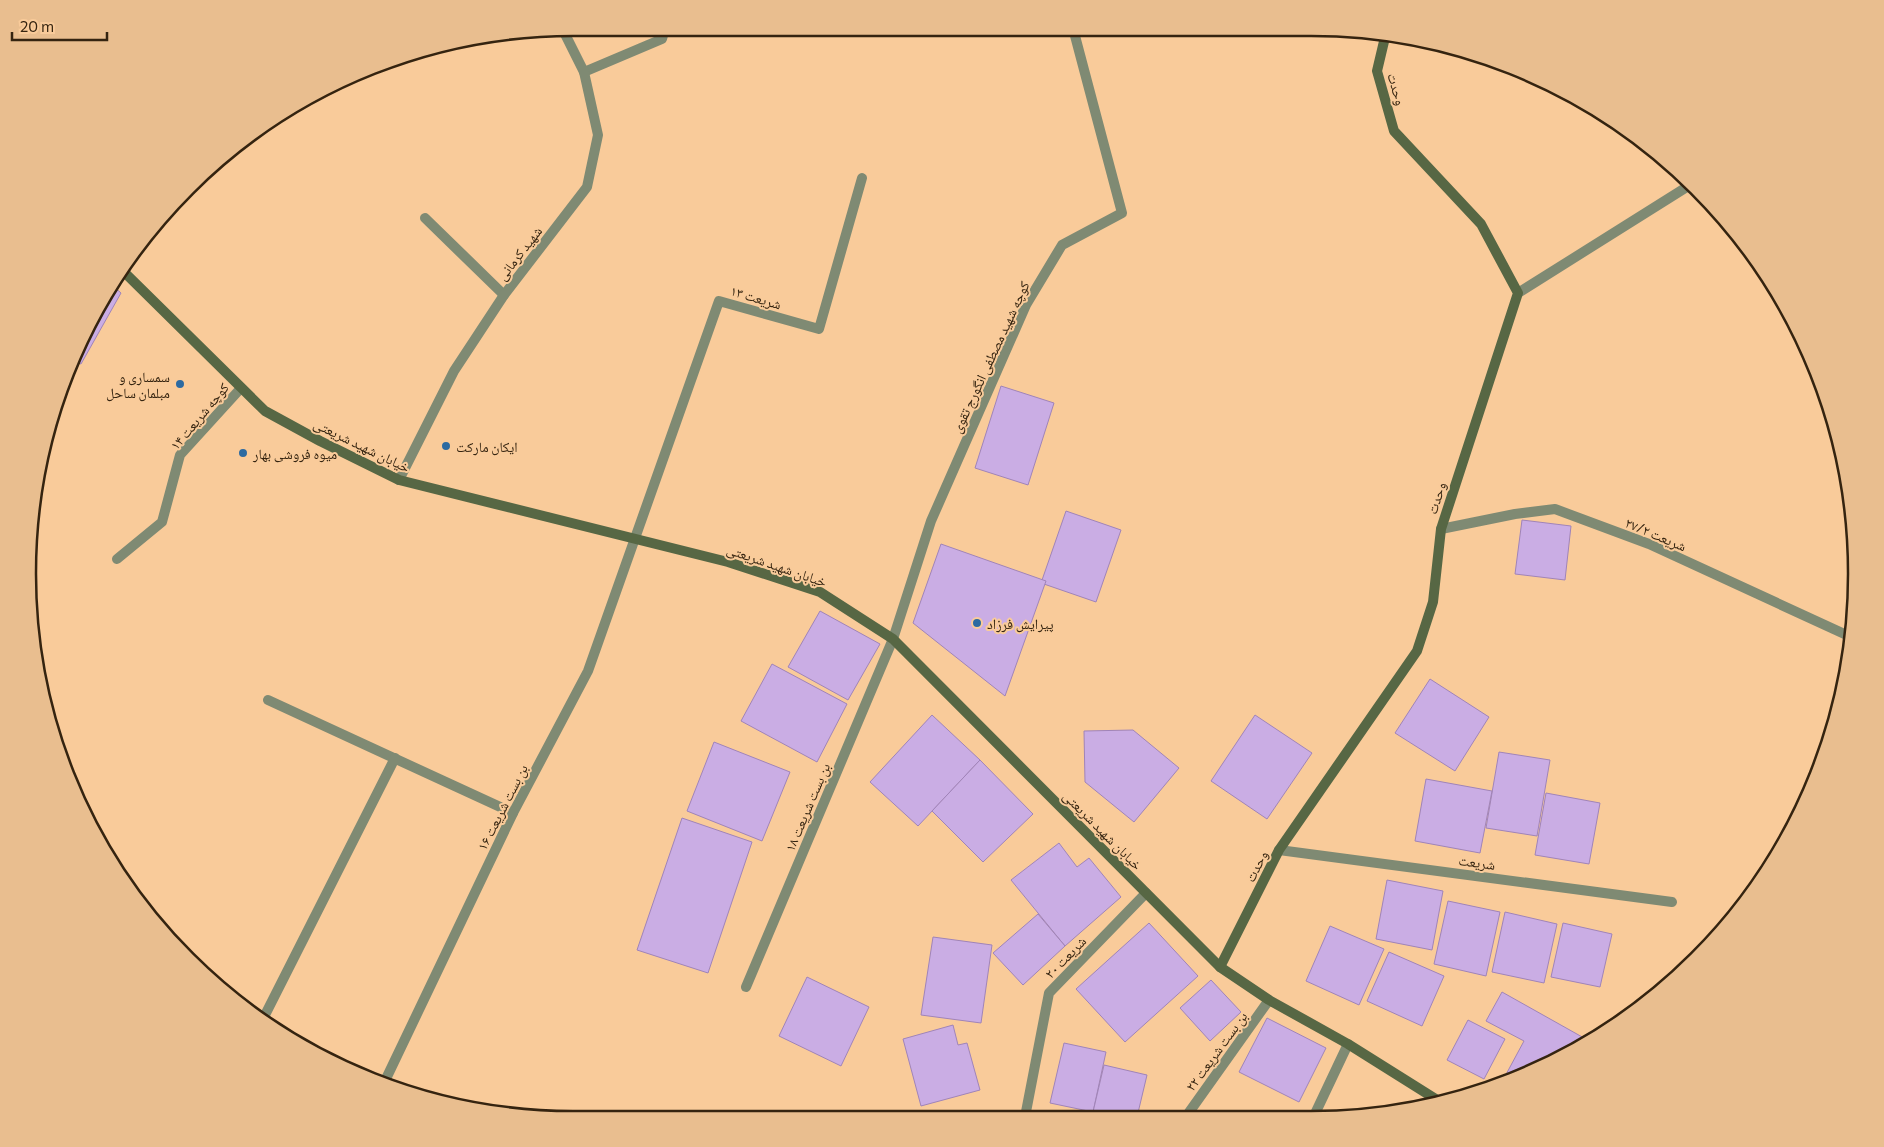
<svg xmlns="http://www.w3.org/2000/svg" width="1884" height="1147" viewBox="0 0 1884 1147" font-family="Commissioner,'Noto Naskh Arabic',sans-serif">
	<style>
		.building { fill: #caade4; stroke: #a084b8 }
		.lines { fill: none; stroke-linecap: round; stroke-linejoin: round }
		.lane { stroke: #7f8a73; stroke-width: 10 }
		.street { stroke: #7f8a73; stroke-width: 10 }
		.secondary { stroke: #576744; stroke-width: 10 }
		.poi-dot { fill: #2c6aa1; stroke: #f9cb9a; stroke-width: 2 }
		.labels { text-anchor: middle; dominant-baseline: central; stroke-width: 4; stroke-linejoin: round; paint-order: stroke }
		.street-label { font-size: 14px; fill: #352410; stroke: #f9cb9a }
		.poi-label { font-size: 14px; fill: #352410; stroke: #f9cb9a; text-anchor: start }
		.rim { fill: none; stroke: #352410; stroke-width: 2.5 }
	</style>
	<rect width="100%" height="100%" fill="#f9cb9a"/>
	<g class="building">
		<polygon points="112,285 121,293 81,364 75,362"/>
		<polygon points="1001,386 1054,403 1028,485 975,468"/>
		<polygon points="1066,511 1121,530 1096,602 1041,583"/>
		<polygon points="1522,520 1571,526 1565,580 1515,574"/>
		<polygon points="941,544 1046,581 1005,696 913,623"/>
		<polygon points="820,611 880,644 848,700 788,667"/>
		<polygon points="772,664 847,704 817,762 741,721"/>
		<polygon points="1430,679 1489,717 1455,771 1395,733"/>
		<polygon points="932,715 980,760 918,826 870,782"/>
		<polygon points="1255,715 1312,753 1267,819 1211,781"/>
		<polygon points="1133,730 1179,768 1134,822 1085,782 1084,731"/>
		<polygon points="714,742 790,772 762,841 687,811"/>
		<polygon points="1499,752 1550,760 1537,836 1486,828"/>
		<polygon points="980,760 1033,814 983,862 932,811"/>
		<polygon points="1426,779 1492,791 1480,853 1415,841"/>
		<polygon points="1546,793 1600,803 1589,864 1535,855"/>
		<polygon points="682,818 752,842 708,973 637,950"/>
		<polygon points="1059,843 1077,867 1089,858 1121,897 1065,946 1011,880"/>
		<polygon points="1387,880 1443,891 1432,950 1376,939"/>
		<polygon points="1448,901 1500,912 1486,976 1434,964"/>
		<polygon points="1505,912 1557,924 1544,983 1492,972"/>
		<polygon points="1038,914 1065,946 1023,985 993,953"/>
		<polygon points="1149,923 1198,976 1125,1042 1076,989"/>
		<polygon points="1563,923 1612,934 1600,987 1551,977"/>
		<polygon points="1330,926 1384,949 1359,1005 1306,981"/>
		<polygon points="933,937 992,945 981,1023 921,1015"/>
		<polygon points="1389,952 1444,976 1422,1026 1367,1001"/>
		<polygon points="807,977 869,1007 841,1066 779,1036"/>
		<polygon points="1211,980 1241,1012 1210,1041 1180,1008"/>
		<polygon points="1502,992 1584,1038 1578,1049 1503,1080 1524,1041 1486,1021"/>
		<polygon points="1267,1018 1326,1048 1299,1102 1239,1072"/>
		<polygon points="1468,1020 1505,1039 1484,1079 1447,1060"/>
		<polygon points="953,1025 958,1045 967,1043 980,1090 921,1106 903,1039"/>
		<polygon points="1064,1043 1106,1052 1093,1112 1050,1103"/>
		<polygon points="1104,1065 1147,1075 1137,1117 1114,1117 1093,1112"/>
	</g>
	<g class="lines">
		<g class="lane">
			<polyline points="425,218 504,295"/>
			<polyline points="117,559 162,522 180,455 241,388"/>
			<polyline points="1313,1118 1348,1044"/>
		</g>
		<g class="street">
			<polyline points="584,72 662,39 664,32"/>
			<polyline points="1518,293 1690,185"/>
			<polyline points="399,480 454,371 504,295 587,187 598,135 584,72 564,32"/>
			<polyline points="1441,529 1515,514 1555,509 1649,544 1851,637"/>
			<polyline points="268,700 513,813"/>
			<polyline points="1279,850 1672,902"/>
			<polyline points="746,987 893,639 931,521 1026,305 1062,245 1122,213 1074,32"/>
			<polyline points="263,1019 395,758"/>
			<polyline points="384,1083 513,813 588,671 719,301 819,329 862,178"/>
			<polyline points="1025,1117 1049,993 1146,893"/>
			<polyline points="1185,1118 1269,1000"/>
		</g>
		<g class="secondary">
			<polyline points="121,269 265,411 320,441 399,480 728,562 820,592 893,639 1220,967 1269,1000 1348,1044 1442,1103"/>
			<polyline points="1220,967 1279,850 1417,651 1433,602 1441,529 1518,293 1481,224 1394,131 1377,71 1386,33"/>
		</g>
	</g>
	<g class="poi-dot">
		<circle cx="180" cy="384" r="5"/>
		<circle cx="446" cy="446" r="5"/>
		<circle cx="243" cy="453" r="5"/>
		<circle cx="977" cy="623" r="5"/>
	</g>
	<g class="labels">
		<g class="street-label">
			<text transform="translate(1397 89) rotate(74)">وحدت</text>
			<text transform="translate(519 253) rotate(-52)">شهید کرمانی</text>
			<text transform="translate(756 297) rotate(16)">شریعت ۱۳</text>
			<text transform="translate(990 357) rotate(-65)">کوچه شهید مصطفی انگورج تقوی</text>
			<text transform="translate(199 416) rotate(-50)">کوچه شریعت ۱۴</text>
			<text transform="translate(362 445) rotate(26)">خیابان شهید شریعتی</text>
			<text transform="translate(1436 498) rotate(-72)">وحدت</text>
			<text transform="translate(1656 534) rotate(23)">شریعت ۲۷/۲</text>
			<text transform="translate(777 565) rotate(19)">خیابان شهید شریعتی</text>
			<text transform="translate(502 807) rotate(-63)">بن بست شریعت ۱۶</text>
			<text transform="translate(807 807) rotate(-67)">بن بست شریعت ۱۸</text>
			<text transform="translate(1103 830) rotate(45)">خیابان شهید شریعتی</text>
			<text transform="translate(1477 862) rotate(8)">شریعت</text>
			<text transform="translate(1256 866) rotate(-63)">وحدت</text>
			<text transform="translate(1065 957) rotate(-46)">شریعت ۲۰</text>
			<text transform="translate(1216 1051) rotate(-54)">بن بست شریعت ۲۲</text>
		</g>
		<g class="poi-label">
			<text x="170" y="376" text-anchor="end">سمساری و<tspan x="170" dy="16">مبلمان ساحل</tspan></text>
			<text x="456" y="446">ایکان مارکت</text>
			<text x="253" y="453">میوه فروشی بهار</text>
			<text x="987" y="623">پیرایش فرزاد</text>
		</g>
	</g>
	<path d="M0 0H1884V1147H0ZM573 36H1311A537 537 0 0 1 1848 573V574A537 537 0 0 1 1311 1111H573A537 537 0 0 1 36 574V573A537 537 0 0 1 573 36Z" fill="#e9be8f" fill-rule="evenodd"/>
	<path class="rim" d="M573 36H1311A537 537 0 0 1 1848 573V574A537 537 0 0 1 1311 1111H573A537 537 0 0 1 36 574V573A537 537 0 0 1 573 36Z"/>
	<path d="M12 32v8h95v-8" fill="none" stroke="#352410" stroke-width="2.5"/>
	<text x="20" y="32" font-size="15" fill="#352410" stroke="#f9cb9a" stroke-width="4" paint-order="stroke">20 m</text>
</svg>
